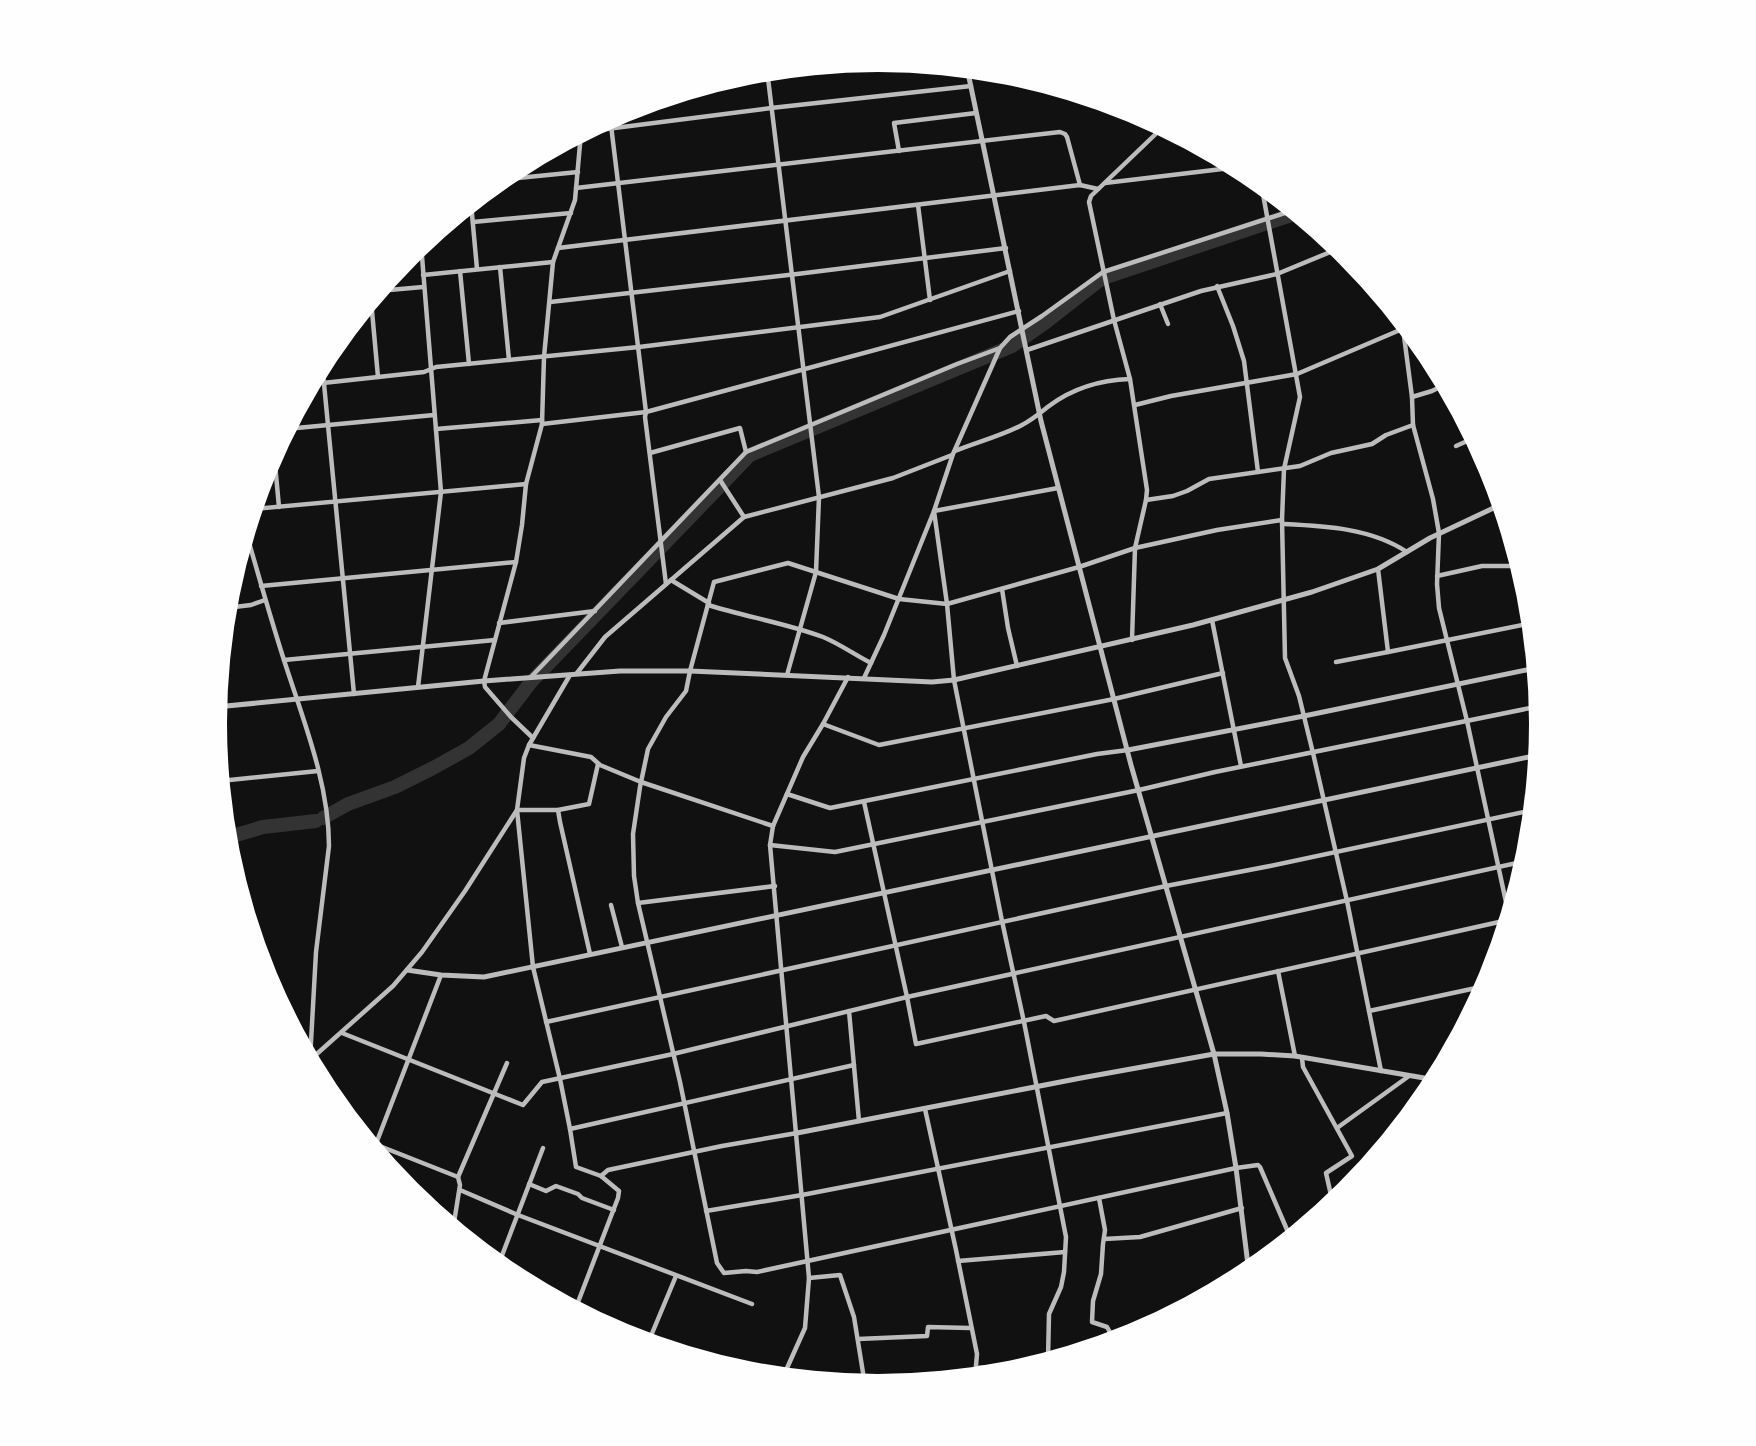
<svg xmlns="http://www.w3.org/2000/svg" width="1756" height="1446" viewBox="0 0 1756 1446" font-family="'Golos Text',sans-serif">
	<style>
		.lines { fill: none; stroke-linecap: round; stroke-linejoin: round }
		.river { stroke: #333; stroke-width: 14 }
		.minor { stroke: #bcbcbc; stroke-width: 4.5 }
		.tertiary { stroke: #bcbcbc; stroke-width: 5 }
	</style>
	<rect width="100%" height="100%" fill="#111"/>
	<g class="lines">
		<g class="river">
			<polyline points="323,818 348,804 395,787 433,768 469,748 499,724 531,682 750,455 1012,346 1046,322 1101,279 1109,276 1297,213"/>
			<polyline points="226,838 263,827 316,821"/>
		</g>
		<g class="minor">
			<polyline points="767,70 819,497 816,572 787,675"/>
			<polyline points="610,117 646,412 645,417 666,584"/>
			<polyline points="583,132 771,108 971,86"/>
			<polyline points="899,151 894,123 976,113"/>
			<polyline points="499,180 578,172"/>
			<polyline points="1105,183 1239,167"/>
			<polyline points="1261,183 1300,397 1284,469 1282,520 1285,658 1299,696 1313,753 1347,901 1381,1071"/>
			<polyline points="576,188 1060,132 1065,134 1067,137 1080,185"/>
			<polyline points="471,203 477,269"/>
			<polyline points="918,205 930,300"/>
			<polyline points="473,222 571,213"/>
			<polyline points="558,248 1080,185 1098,189"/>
			<polyline points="500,267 509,360"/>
			<polyline points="460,271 469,364"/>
			<polyline points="423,275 553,262"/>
			<polyline points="1217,286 1233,326 1244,361 1258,472"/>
			<polyline points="378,291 423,287"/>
			<polyline points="371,300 378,377"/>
			<polyline points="550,302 797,274 1006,248"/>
			<polyline points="1160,304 1168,324"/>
			<polyline points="1402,321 1412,397 1413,425 1433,499 1439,533 1437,584 1439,608 1467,721 1509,916"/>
			<polyline points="1027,350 1201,291 1277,274 1340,248"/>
			<polyline points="322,363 354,694"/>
			<polyline points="323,383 424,372 436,367 639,347 880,317 1010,271"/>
			<polyline points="1412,397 1432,391 1446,384"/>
			<polyline points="1135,405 1171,396 1297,374 1407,327"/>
			<polyline points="542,424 646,412 1019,311"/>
			<polyline points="286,429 434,415"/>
			<polyline points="436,429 542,420"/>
			<polyline points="1456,446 1474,438"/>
			<path d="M955,451C977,442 1001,436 1022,425C1032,420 1040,413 1049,406C1073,388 1100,380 1130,379"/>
			<polyline points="274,453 279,507"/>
			<polyline points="650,453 740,428 746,452"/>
			<polyline points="720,480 744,517"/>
			<polyline points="1146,500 1173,496 1187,491 1209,479 1300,466 1331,453 1372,444 1386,435 1413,425"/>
			<polyline points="253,509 526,484"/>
			<polyline points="1282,520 1217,530 1135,548 1079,567 947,604 899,599 788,563 714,582 690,671 686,691 666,717 648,749 640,787 633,834 634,876 638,903 680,1082 717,1263 724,1273 746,1271 757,1272 1236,1168 1258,1165 1260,1167 1291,1239"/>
			<path d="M1283,524C1325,526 1371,528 1407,552"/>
			<path d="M246,532C258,574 270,616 283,657C302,717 329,782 329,846L316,952L310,1060"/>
			<polyline points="1378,569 1388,652 1532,623"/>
			<polyline points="1437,576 1482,566 1520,566"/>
			<polyline points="671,580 709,603"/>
			<polyline points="261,586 516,562"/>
			<polyline points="1002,589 1008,628 1017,666"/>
			<path d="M708,605C746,617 786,623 823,637C840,644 855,655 871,663"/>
			<polyline points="226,608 251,605 265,600"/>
			<polyline points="1212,620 1241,766"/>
			<polyline points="499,623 595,611"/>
			<polyline points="1132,640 1135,548 1146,500 1147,490 1130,379 1114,320 1089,202 1091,196 1163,127"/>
			<polyline points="284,660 495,640"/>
			<polyline points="1336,662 1388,652"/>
			<polyline points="577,673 605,637 744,517 893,478 952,455"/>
			<polyline points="570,675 529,745 524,758 517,810 533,967 560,1079 570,1129 576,1167 601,1176 619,1191 618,1198 575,1310"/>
			<polyline points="531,677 746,452 957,364 1000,348"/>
			<polyline points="864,678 884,635 934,511 953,454 1000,348 1010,337 1042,316 1103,272 1294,210"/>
			<polyline points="418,687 441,492 421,244"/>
			<polyline points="823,724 879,745 1114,699 1223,673"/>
			<polyline points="533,738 511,717 485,687 484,681 516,562 522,525 526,484 542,424 544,357 553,262 575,200 581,133"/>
			<polyline points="529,745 591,757 600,765 641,782 773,826"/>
			<polyline points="220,781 318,771"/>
			<polyline points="787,794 830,808 1097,754 1128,750"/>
			<polyline points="864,802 907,997 916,1044 1046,1016 1054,1021 1508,920"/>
			<polyline points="558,810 589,804 598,764"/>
			<polyline points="770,845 835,852 1139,790 1215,772 1540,706"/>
			<polyline points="638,903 775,886"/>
			<polyline points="611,905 622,947"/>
			<polyline points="1278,971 1295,1056"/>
			<polyline points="849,1011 859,1121"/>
			<polyline points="1369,1011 1476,988 1483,991"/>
			<polyline points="546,1022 1166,886 1270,866 1533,810"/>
			<polyline points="342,1033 523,1105 542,1082 673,1054 907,997 1526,861"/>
			<polyline points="1302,1058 1303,1067 1352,1156 1326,1173 1333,1204"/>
			<polyline points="310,1060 393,986 422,952 465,891 517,810 558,810 560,822 590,954"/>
			<polyline points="925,1109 956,1250 977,1354 975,1377"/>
			<polyline points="1337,1128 1409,1076"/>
			<polyline points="570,1129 854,1065"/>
			<polyline points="367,1141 458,1177 460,1185 453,1229"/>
			<polyline points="374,1149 441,975"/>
			<polyline points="601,1176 608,1170 722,1146 797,1133"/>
			<polyline points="458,1177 507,1063"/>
			<polyline points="529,1184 546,1191 556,1186 578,1194 582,1198 614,1210"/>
			<polyline points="460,1190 518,1215 752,1304"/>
			<polyline points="1099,1198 1105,1230 1103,1244 1101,1274 1093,1301 1092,1322 1107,1327 1115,1341"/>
			<polyline points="706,1211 802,1195 1227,1113"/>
			<polyline points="1104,1239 1140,1237 1242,1208"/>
			<polyline points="958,1261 1065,1252"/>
			<polyline points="498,1266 543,1148"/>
			<polyline points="809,1278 840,1275 854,1317 865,1385"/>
			<polyline points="858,1339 927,1336 928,1327 970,1328"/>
			<polyline points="648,1343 676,1276"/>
			<polyline points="1048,1359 1049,1314 1061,1287 1064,1272 1066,1237 1024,1022 1002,921 954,680 947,604 934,511 1058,488"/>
			<polyline points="976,1368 1038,1364 1048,1359 1055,1359"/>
			<polyline points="783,1377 805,1328 809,1278 770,845 773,826 803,757 823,724 848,677"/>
		</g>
		<g class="tertiary">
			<polyline points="967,68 1041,421 1131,765 1214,1054 1227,1113 1236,1168 1249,1273"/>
			<polyline points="216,707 484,681 620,671 690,671 932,682 954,680 1193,625 1312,592 1378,569 1430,538 1502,504"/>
			<polyline points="1128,750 1304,716 1536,668"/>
			<polyline points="407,970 441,975 484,977 1538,755"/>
			<polyline points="797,1133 1081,1078 1214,1054 1261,1054 1295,1056 1436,1080"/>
		</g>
	</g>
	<path d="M0 0H1756V1446H0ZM227 723a651 651 0 1 1 1302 0a651 651 0 1 1-1302 0Z" fill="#fefefe" fill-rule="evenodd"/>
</svg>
